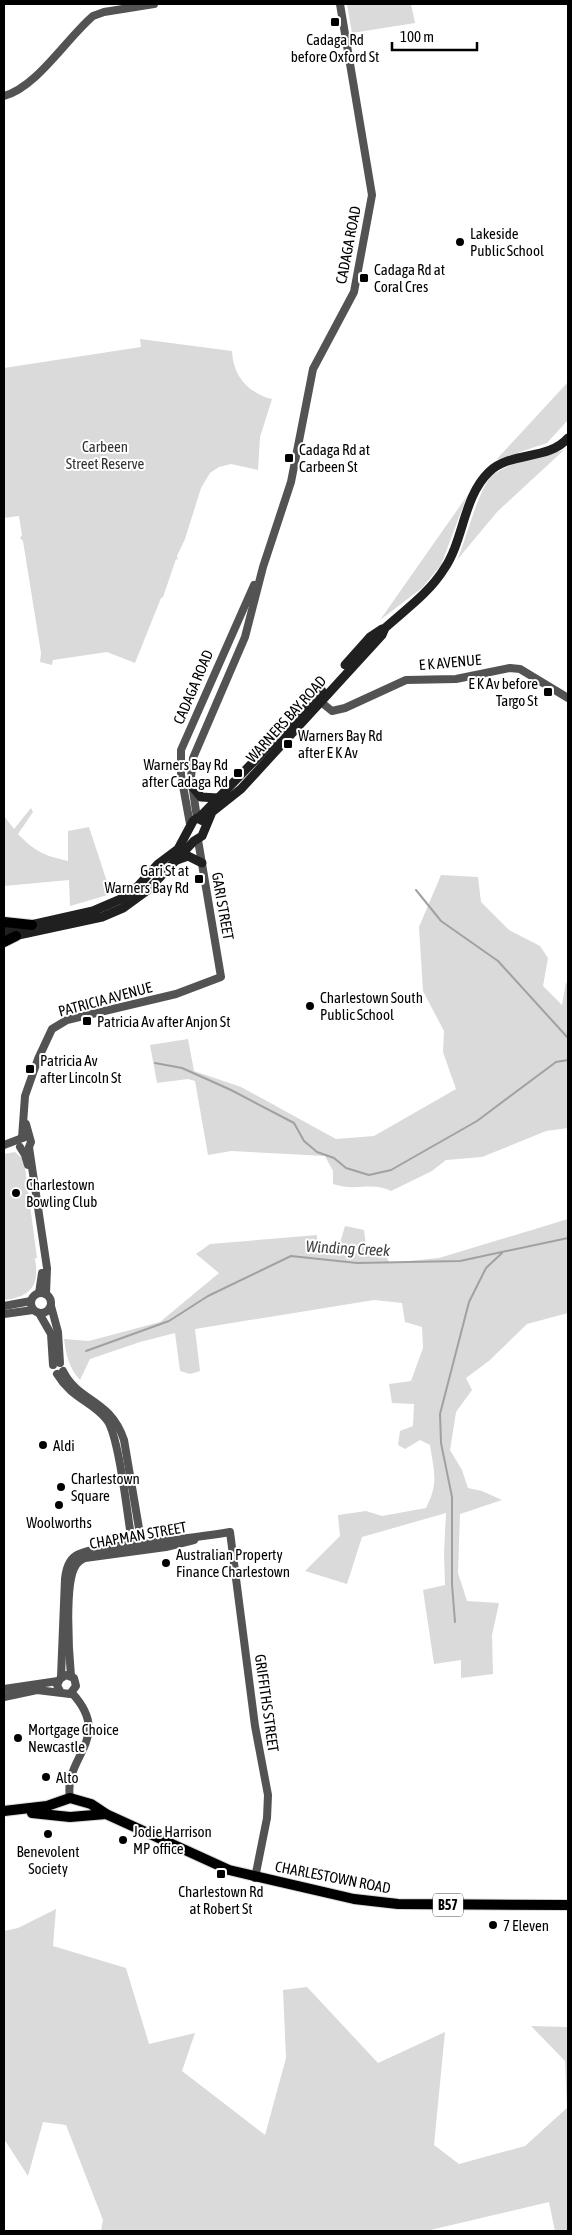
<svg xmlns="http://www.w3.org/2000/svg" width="572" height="2235" viewBox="0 0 572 2235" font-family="'Asap Condensed',sans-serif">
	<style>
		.green { fill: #dadada }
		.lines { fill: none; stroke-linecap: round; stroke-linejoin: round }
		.stream { stroke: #a1a1a1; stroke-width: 2 }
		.primary-casing { stroke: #dbdbdb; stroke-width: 12 }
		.trunk-casing { stroke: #dbdbdb; stroke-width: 12 }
		.tertiary { stroke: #535353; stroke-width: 8 }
		.secondary { stroke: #202020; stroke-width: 9 }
		.primary { stroke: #000; stroke-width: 10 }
		.trunk { stroke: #000; stroke-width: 10 }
		.poi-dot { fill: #000; stroke: #fff; stroke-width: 2 }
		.labels { text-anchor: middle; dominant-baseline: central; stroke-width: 4; stroke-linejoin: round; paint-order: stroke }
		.shield { fill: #fff; stroke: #4c4c4c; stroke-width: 1 }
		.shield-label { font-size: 14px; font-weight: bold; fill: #000 }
		.poi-label { font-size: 15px; fill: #000; stroke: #fff; text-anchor: start }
		.street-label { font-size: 15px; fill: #000; stroke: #fff }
		.park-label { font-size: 15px; fill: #313131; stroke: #fff }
		.water-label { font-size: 16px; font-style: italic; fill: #424242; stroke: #fff }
	</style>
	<rect width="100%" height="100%" fill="#fff"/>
	<g class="green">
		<polygon points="347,4 411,4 415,23 352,33"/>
		<path d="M140,339L232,351C233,376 248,393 272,399L260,437L258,470L231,464L219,467L210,473L201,488L185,539L177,556L178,560L176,559L163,597L161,598L135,663L107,652L53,660L52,665L40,662L41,653L23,541L20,538L22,535L19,516L4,518V368L141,347Z"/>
		<polygon points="568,382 568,420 547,443 496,460"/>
		<path d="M564,450L497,512L457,560C466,541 479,485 494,474C513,461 541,457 564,450Z"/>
		<polygon points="467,496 441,565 422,588 380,620"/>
		<path d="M31,808L33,812L18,834C34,851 45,856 68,861V831L89,827L111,894L70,906L69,880L4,886V816L14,829Z"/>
		<path d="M441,875L478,877L481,902L509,930L540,946L548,958L543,986L562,1005L566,982L568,985V1128L546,1131L482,1157L446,1160L432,1171L391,1191C372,1181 356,1192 333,1184V1171L325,1156L231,1151L208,1155L195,1081L188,1079L157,1083L150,1045L188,1039L194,1071L241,1087L336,1139L374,1136L456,1089L443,1052L444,1031L423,991L419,927Z"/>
		<path d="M15,1152L24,1160L37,1258L30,1260L35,1259C40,1286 30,1297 4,1300V1154Z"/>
		<path d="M568,1219V1313L527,1324L490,1360L466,1378L472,1390L456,1412L450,1450L462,1470L468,1488L482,1491L502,1500L460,1514L458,1573L467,1601L499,1603L492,1635L493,1674L461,1678V1660L434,1664L423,1590L445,1585L444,1553L446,1513L362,1537L347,1584L305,1571L340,1536L338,1515L366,1511L382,1516L426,1508C439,1483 434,1472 430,1445L420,1440L405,1449L398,1445L400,1431L413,1426L414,1404L392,1403L389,1384L411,1381L423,1348L422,1327L405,1322L402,1303L374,1300L195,1329L200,1371L190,1374L180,1371L175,1333L140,1342L90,1359L80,1380C69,1368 66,1355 64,1339L89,1341L160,1322L219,1273L196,1254L210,1244L317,1235V1245L339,1246L345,1226L364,1230L366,1246L382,1251L390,1263L439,1258Z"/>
		<polygon points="56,1909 53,1946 126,1968 149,2044 195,2033 182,2071 265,2135 286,2058 283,1990 307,1987 378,2063 445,2032 434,2145 459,2164 525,2146 567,2108 565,2061 531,2026 568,2027 568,2231 555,2231 549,2202 426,2231 101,2231 103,2220 66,2125 43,2122 28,2176 4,2139 4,1931 18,1928"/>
	</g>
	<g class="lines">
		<g class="stream">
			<polyline points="416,890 441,921 498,961 568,1038"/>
			<polyline points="155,1063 182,1068 231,1090 294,1123 304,1141 317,1152 334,1158 346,1168 369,1175 391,1170 477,1121 556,1062 568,1060"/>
			<polyline points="86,1351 169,1321 208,1296 291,1256 357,1263 460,1261 568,1238"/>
			<polyline points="455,1622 452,1584 452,1497 441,1443 440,1414 469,1302 486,1268 502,1253"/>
		</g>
		<defs>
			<g id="primary">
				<polyline points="4,1811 47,1806 70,1798 91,1804 106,1814 229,1870 354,1899 398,1904 568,1905"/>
				<polyline points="32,1813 70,1817 106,1814"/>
			</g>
			<g id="trunk">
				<polyline points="4,922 32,925"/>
				<polyline points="4,942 16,936"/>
			</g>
		</defs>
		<use href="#primary" class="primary-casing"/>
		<use href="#trunk" class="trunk-casing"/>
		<g class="tertiary">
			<path d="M4,96C37,87 66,39 93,16L104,12L154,4"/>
			<polyline points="316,698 332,711 345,708 406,680 456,679 510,668 520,669 568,698"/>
			<polyline points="197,818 191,777 193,758 245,637 263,567 291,482 313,369 354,292 372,195 340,4"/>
			<polyline points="190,824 181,775 181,750 254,585"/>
			<polyline points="26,1124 31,1142 29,1147 47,1268 46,1294"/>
			<polyline points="22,1138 25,1096 38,1059 52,1029 67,1020 176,994 221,977 198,840"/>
			<polyline points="4,1145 25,1137"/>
			<polyline points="20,1147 25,1155 28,1165"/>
			<circle cx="41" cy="1303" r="10"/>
			<polyline points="39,1293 42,1273"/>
			<polyline points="4,1306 31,1301"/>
			<polyline points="51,1306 58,1332 60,1363"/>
			<polyline points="39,1313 51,1334 53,1365"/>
			<polyline points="4,1314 33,1310"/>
			<path d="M63,1371C79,1403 110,1398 124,1440L142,1546"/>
			<path d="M57,1374C72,1399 92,1401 107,1420C119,1437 127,1512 131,1536L138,1546"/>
			<path d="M71,1676C69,1655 64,1581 76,1565C78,1561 81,1560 85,1558L166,1547L194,1540"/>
			<path d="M61,1677L65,1579C66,1569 69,1558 79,1554C89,1549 102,1549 113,1547C152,1541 191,1539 230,1532L255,1726L268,1795L267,1818L255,1878"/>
			<polyline points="4,1689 58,1681"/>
			<polyline points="4,1697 37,1690 70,1694 76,1686 74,1678 66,1675 60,1679 57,1685 60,1691"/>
			<path d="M70,1798C63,1756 114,1739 72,1693"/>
		</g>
		<g class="secondary">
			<polyline points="345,665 370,637 382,629"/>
			<polyline points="191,785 201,797 218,798"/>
			<polyline points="199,818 322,691"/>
			<polyline points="177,860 188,856 202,863"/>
			<polyline points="4,931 93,911 121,899 138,886 158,864 178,849 193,821 197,818 203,821"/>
			<path d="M9,937L102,917L123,908L149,889L194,841L202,836L212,812L241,789L382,635L385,628C405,610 430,592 444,569C464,540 463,497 489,472C510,451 548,461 568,438"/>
		</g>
		<use href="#primary" class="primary"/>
		<use href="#trunk" class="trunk"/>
	</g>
	<g class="poi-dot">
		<rect x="330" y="17" width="10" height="10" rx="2.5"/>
		<circle cx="460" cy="242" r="5"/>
		<rect x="359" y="273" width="10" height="10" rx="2.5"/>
		<rect x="284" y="453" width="10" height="10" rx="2.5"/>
		<rect x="543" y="687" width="10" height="10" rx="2.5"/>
		<rect x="283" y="739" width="10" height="10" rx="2.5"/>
		<rect x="233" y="768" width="10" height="10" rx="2.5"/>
		<rect x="194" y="874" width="10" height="10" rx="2.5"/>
		<circle cx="310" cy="1006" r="5"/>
		<rect x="82" y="1016" width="10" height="10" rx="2.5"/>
		<rect x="25" y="1064" width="10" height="10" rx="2.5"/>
		<circle cx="16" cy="1193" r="5"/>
		<circle cx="43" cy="1445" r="5"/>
		<circle cx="61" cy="1487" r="5"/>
		<circle cx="59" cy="1505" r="5"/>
		<circle cx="166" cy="1563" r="5"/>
		<circle cx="18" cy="1738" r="5"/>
		<circle cx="46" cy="1777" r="5"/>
		<circle cx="48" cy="1834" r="5"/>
		<circle cx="123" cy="1840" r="5"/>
		<rect x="216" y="1869" width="10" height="10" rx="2.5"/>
		<circle cx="493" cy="1925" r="5"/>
	</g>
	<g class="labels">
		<rect class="shield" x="433" y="1893.5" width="30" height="23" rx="4"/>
		<g class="shield-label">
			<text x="448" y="1905">B57</text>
		</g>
		<g class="poi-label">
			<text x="335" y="39" text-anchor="middle">Cadaga Rd<tspan x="335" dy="17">before Oxford St</tspan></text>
			<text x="470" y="233">Lakeside<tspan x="470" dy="17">Public School</tspan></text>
			<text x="374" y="269">Cadaga Rd at<tspan x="374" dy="17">Coral Cres</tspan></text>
			<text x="299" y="449">Cadaga Rd at<tspan x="299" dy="17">Carbeen St</tspan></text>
			<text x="538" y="683" text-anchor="end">E K Av before<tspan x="538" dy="17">Targo St</tspan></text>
			<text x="298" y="735">Warners Bay Rd<tspan x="298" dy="17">after E K Av</tspan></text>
			<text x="228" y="764" text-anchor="end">Warners Bay Rd<tspan x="228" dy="17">after Cadaga Rd</tspan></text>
			<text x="189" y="870" text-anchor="end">Gari St at<tspan x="189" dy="17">Warners Bay Rd</tspan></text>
			<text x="320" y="997">Charlestown South<tspan x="320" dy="17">Public School</tspan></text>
			<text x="97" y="1021">Patricia Av after Anjon St</text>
			<text x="40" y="1060">Patricia Av<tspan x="40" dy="17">after Lincoln St</tspan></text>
			<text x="26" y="1184">Charlestown<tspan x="26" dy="17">Bowling Club</tspan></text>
			<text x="53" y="1445">Aldi</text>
			<text x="71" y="1478">Charlestown<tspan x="71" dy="17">Square</tspan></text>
			<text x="59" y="1522" text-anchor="middle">Woolworths</text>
			<text x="176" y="1554">Australian Property<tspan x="176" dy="17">Finance Charlestown</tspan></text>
			<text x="28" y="1729">Mortgage Choice<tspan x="28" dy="17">Newcastle</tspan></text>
			<text x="56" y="1777">Alto</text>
			<text x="133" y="1831">Jodie Harrison<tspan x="133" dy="17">MP office</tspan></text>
			<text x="48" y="1851" text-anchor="middle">Benevolent<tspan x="48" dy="17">Society</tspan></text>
			<text x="221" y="1891" text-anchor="middle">Charlestown Rd<tspan x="221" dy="17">at Robert St</tspan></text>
			<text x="503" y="1925">7 Eleven</text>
		</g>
		<g class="street-label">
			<text transform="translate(348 245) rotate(-79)">CADAGA ROAD</text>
			<text transform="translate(450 662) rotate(-5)">E K AVENUE</text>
			<text transform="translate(193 687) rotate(-67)">CADAGA ROAD</text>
			<text transform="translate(286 719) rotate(-48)">WARNERS BAY ROAD</text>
			<text transform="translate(223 906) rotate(80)">GARI STREET</text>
			<text transform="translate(105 999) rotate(-15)">PATRICIA AVENUE</text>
			<text transform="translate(138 1535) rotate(-10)">CHAPMAN STREET</text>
			<text transform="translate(267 1703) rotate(82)">GRIFFITHS STREET</text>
			<text transform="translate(333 1877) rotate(11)">CHARLESTOWN ROAD</text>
		</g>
		<g class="park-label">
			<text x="105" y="446">Carbeen<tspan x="105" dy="17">Street Reserve</tspan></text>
		</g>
		<g class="water-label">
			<text transform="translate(348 1248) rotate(3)">Winding Creek</text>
		</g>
	</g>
	<rect width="572" height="2235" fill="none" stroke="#000000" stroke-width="10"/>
	<path d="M392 42v8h85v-8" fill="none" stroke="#000000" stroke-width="2.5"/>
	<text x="400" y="42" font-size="15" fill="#000000" stroke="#ffffff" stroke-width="4" paint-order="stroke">100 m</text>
</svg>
